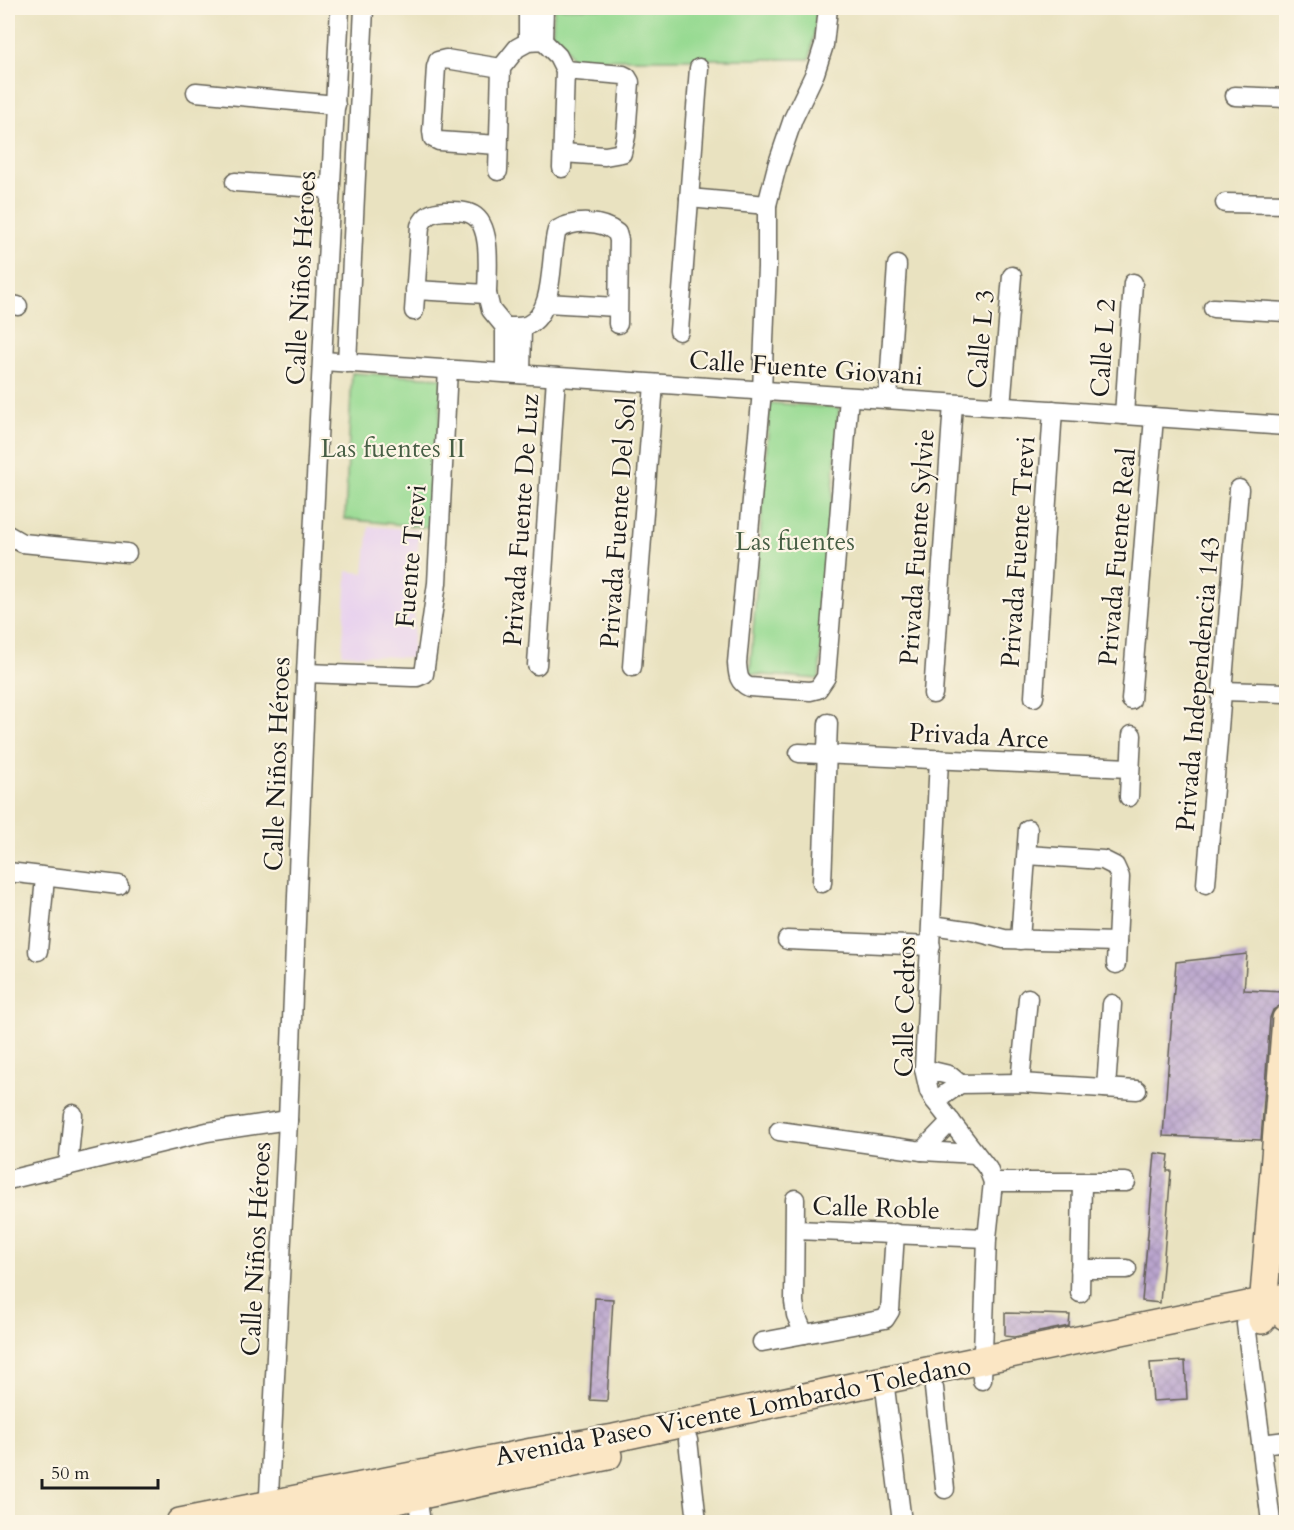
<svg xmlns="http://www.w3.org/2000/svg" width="1294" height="1530" viewBox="0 0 1294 1530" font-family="Cardo,serif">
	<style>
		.built { fill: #e8d2ee }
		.park { fill: #97da92; stroke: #5a7b57; stroke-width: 1.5 }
		.building { fill: url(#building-cross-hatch) }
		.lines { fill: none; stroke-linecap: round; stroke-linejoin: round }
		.minor-casing { stroke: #646155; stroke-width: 21 }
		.secondary-casing { stroke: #646155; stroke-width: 30 }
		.minor { stroke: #fff; stroke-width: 18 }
		.secondary { stroke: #fbe6c4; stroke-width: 27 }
		.labels { text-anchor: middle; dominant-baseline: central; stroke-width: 4.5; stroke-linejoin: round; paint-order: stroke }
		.street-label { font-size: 26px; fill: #1c1c1c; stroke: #fcf5e5 }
		.park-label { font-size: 26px; fill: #475e45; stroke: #fcf5e5 }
	</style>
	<defs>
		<pattern id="building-cross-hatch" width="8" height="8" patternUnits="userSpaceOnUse" patternTransform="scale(1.5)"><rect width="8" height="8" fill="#baa5ce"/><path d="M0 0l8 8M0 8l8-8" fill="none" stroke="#9f8db0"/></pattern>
	</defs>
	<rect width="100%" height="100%" fill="#fcf5e5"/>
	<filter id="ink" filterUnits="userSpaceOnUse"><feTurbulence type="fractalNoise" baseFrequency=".0167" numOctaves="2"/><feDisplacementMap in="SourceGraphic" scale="12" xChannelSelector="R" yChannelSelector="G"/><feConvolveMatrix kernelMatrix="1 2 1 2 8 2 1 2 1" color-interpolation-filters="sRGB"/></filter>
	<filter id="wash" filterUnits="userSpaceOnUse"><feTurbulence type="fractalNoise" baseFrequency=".008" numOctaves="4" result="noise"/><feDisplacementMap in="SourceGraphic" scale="24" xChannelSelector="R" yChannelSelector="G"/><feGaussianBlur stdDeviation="1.35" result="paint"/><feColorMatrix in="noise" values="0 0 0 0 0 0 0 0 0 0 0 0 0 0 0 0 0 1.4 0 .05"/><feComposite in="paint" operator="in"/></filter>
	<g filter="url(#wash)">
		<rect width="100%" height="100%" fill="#e9e2c0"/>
		<polygon class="built" points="369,526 419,530 412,658 342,654 347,571 364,573"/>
		<g class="park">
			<polygon points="554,8 818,8 810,59 571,59 566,48 552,37"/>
			<polygon points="352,373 442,378 434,528 345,519"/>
			<polygon points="770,403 839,408 819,679 750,674"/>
		</g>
		<g id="blocks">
			<g class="building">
				<polygon points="1247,954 1244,990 1284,992 1283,1004 1273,1010 1270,1018 1261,1140 1163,1136 1176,962"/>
				<polygon points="1155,1153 1169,1155 1167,1171 1171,1171 1160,1303 1142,1301"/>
				<polygon points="595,1298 613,1299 607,1401 590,1400"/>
				<polygon points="1005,1313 1070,1315 1069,1326 1014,1337 1005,1336"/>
				<polygon points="1185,1361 1187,1399 1153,1401 1150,1363"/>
			</g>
		</g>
	</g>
	<g filter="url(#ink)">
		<use href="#blocks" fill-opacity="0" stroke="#646155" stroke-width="1.5"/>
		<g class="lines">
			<defs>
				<g id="minor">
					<path d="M828,8L824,45L815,73L793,119L777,166L767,205V267L762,391L737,663C738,675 738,682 749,687L810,691L818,689L826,677L849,397"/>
					<polyline points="543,41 544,8"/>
					<polyline points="528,42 528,8"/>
					<polyline points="196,92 336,105"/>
					<polyline points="1235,96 1286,98"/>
					<polyline points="498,145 439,141 433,138 432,131 436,67 438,61 446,59 501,68"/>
					<polyline points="563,153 605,156 622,153 626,136 630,82 627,77 623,75 565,70"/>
					<polyline points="498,171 501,68 517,48 528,42 543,41 558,56 565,70 562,168"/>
					<polyline points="235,182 331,189"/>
					<polyline points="689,198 767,205"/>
					<polyline points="1225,203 1286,204"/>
					<polyline points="415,290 487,294 491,310 505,327 505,373"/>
					<polyline points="546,303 617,307"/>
					<polyline points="8,304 18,306"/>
					<polyline points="1213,308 1286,312"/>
					<path d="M414,311L420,226C426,214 432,212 445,211C454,211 465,210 473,215C493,226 487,274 487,294"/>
					<path d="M505,327C512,327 520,328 528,325C556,312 549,256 557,230C573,220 602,220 617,233L619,240L618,324"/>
					<polyline points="679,331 699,68"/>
					<polyline points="323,361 1286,426"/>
					<polyline points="347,363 364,8"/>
					<polyline points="521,374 522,327"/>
					<polyline points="888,399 897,265"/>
					<polyline points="1001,407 1012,276"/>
					<polyline points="1124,415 1133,283"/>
					<polyline points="8,535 22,543 127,553"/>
					<polyline points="537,665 556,377"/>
					<polyline points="632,667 654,384"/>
					<polyline points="306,673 412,677 417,677 424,674 437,583 448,369"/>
					<polyline points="1223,691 1286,693"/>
					<polyline points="933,694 953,404"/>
					<polyline points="1034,697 1053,410"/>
					<polyline points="1131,700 1154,417"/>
					<polyline points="799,753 1129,768"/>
					<polyline points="939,759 924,1069 929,1091 935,1101 988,1169 993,1182 987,1238 982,1380"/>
					<polyline points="1129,797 1132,735"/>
					<polyline points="1027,855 1103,860 1115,866 1120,877 1116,964"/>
					<polyline points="8,872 119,885"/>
					<polyline points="822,883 828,723"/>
					<polyline points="1206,884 1239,489"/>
					<polyline points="932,925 973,931 1004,939 1117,942"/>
					<polyline points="787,940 931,946"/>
					<polyline points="1020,940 1028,829"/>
					<polyline points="38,951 45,878"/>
					<polyline points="924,1069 949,1075 960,1084"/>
					<polyline points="1020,1083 1028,998"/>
					<polyline points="1106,1088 1112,1004"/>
					<polyline points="935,1101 960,1084 1020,1083 1137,1090"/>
					<polyline points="779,1131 922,1151 976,1154"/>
					<polyline points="922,1151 951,1121"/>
					<polyline points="68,1166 73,1114"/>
					<polyline points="8,1180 207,1132 288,1120"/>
					<polyline points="993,1182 1126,1182"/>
					<polyline points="795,1199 794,1302 796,1315 804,1334"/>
					<polyline points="796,1230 987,1238"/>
					<polyline points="1080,1269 1127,1269"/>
					<polyline points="1080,1293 1082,1183"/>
					<polyline points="1246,1324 1271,1522"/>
					<polyline points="762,1342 885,1319 890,1311 895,1233"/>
					<polyline points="884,1380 902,1522"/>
					<polyline points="934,1388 945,1489"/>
					<polyline points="688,1440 697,1522"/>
					<polyline points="1262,1444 1286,1441"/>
					<polyline points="417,1496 421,1522"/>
					<polyline points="268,1515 288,1120 306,673 340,8"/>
				</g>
				<g id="secondary">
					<polyline points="1262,1320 1286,1019"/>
					<polyline points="180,1522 532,1452 614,1438 884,1380 1286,1297 1285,1316"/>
					<polyline points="280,1522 417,1496 608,1456"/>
				</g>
			</defs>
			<use href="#minor" class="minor-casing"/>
			<use href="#secondary" class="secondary-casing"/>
			<use href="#minor" class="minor"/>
			<use href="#secondary" class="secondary"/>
		</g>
	</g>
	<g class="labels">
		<g class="street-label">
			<text transform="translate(301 278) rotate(-87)">Calle Niños Héroes</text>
			<text transform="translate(981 339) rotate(-85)">Calle L 3</text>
			<text transform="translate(1103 348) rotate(-86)">Calle L 2</text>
			<text transform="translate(806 368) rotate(4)">Calle Fuente Giovani</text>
			<text transform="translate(521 520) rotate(-86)">Privada Fuente De Luz</text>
			<text transform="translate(618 523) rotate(-86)">Privada Fuente Del Sol</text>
			<text transform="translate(917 547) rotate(-86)">Privada Fuente Sylvie</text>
			<text transform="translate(1018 552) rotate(-86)">Privada Fuente Trevi</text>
			<text transform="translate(411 556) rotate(-85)">Fuente Trevi</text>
			<text transform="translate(1117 557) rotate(-85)">Privada Fuente Real</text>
			<text transform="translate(1198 684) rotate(-85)">Privada Independencia 143</text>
			<text transform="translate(979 736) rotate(3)">Privada Arce</text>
			<text transform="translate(277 764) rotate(-88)">Calle Niños Héroes</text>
			<text transform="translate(905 1007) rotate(-89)">Calle Cedros</text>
			<text transform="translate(876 1208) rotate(2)">Calle Roble</text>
			<text transform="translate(256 1249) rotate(-87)">Calle Niños Héroes</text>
			<text transform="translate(733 1411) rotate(-11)">Avenida Paseo Vicente Lombardo Toledano</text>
		</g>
		<g class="park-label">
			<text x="393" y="448">Las fuentes II</text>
			<text x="795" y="541">Las fuentes</text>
		</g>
	</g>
	<rect width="1294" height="1530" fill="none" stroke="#fcf5e5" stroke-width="30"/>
	<path d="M42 1479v9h116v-9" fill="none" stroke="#1c1c1c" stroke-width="3"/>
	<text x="51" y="1479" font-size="18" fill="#1c1c1c" stroke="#fcf5e5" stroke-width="4.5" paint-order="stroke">50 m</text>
</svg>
